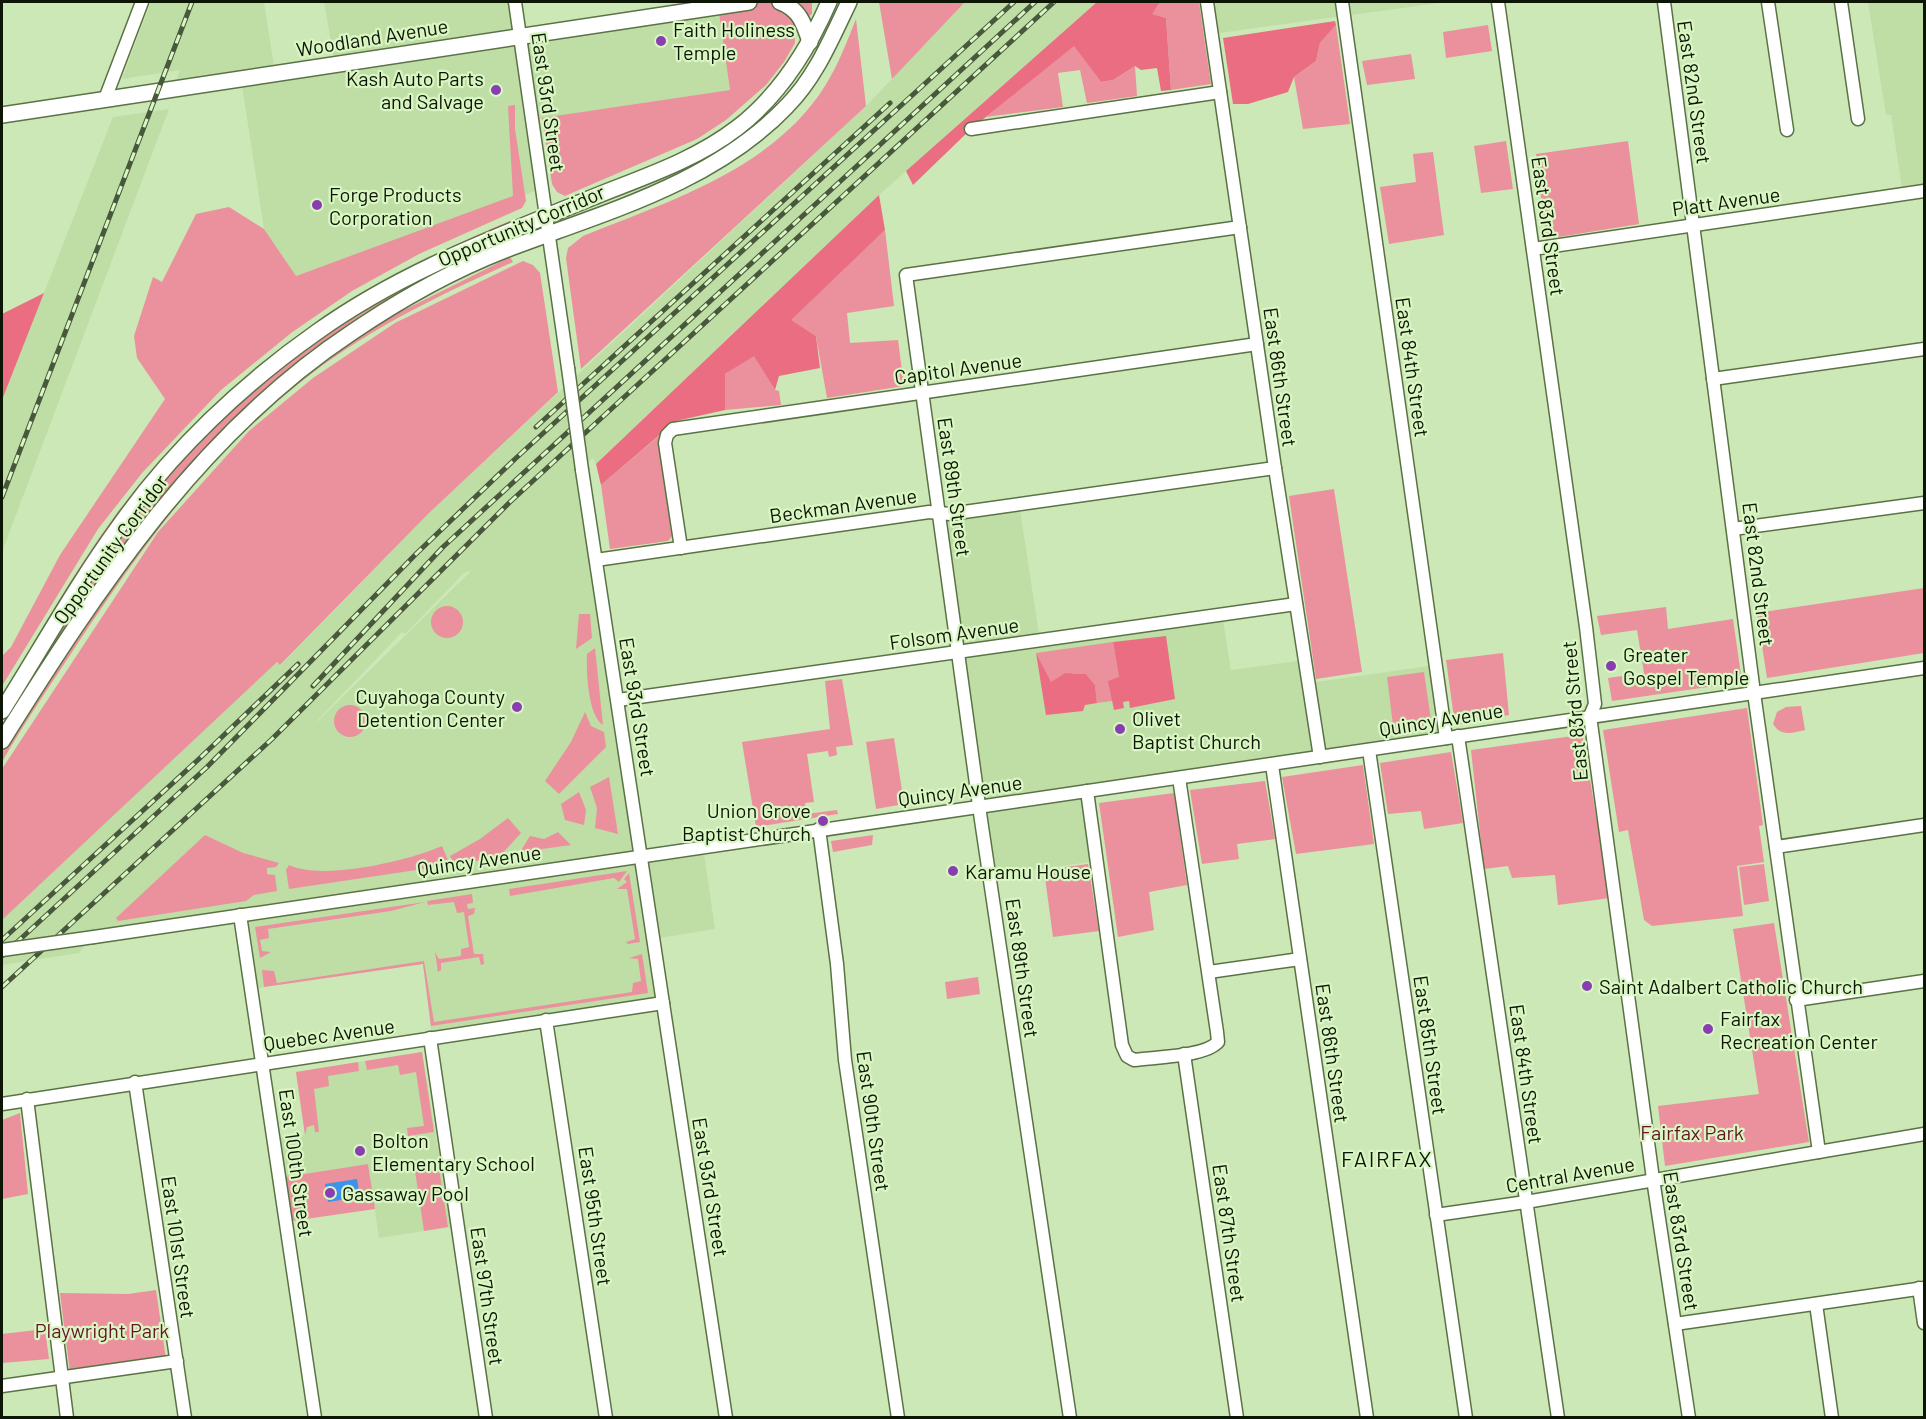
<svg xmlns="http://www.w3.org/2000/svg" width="1926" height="1419" viewBox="0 0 1926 1419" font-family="Barlow,sans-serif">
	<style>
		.built { fill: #bedea6; fill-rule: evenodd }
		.green { fill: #ea919d }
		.forest { fill: #eb6d82 }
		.water { fill: #3b93ec }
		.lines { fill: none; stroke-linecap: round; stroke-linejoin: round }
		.minor-casing { stroke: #5a7245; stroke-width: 15 }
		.major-casing { stroke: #5a7245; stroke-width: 18 }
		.minor { stroke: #fff; stroke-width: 12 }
		.major { stroke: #fff; stroke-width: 15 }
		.rail-casing { stroke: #49583c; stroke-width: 5 }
		.rail { stroke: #d9f6c3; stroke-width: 3; stroke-dasharray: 9; stroke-linecap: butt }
		.minor-bridge-casing { stroke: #5a7245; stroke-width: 15; stroke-linecap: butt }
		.minor-bridge { stroke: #fff; stroke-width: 12 }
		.poi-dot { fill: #883eb0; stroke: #d9f6c3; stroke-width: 2 }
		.labels { text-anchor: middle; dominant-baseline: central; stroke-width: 4.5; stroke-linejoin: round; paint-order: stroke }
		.poi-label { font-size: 20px; fill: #0d1605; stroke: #d9f6c3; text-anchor: start }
		.street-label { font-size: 20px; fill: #0d1605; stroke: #d9f6c3 }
		.park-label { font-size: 20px; fill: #631427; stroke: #d9f6c3 }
		.quarter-label { font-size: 22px; letter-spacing: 1.5px; fill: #0d1605; stroke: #d9f6c3 }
	</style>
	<rect width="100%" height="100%" fill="#cce8b6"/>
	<g class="built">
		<polygon points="151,2 264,2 275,73 335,64 324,2 515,2 520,36 718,6 730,90 532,120 541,189 295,276 264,229 241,79 174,88 180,70 122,79"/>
		<path d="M965,2H1097L879,195L596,464L593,458L574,474L582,470L640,855L703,846L715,929L653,939L663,1003L432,1037L423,964L251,989L240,916L93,936L79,953L2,965V920L197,735L277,661L281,665L428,514L866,106ZM472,570L317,722H316L402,632L405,634L464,573Z"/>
		<polygon points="1207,2 1446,2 1212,34"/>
		<polygon points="1868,2 1924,2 1924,191 1903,195 1891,115 1886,115"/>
		<polygon points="169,109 2,552 2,400 113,117"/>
		<polygon points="1019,504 1040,640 1222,614 1231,670 1305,660 1309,683 1436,665 1446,738 1088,791 1097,861 990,876 939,513"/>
		<polygon points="422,1052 451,1227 379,1238 368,1164 285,1177 280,1138 305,1135 296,1072"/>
	</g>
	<g class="green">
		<polygon points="749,2 812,2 812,14 794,27 795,43 784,62 766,85 726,120 697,139 574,192 565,196 557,192 552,184 542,118 730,90 718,6"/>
		<polygon points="879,2 965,2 892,79"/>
		<polygon points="1160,2 1199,2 1211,84 1171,90 1166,18 1151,14"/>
		<path d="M856,19L866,106L581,369L566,258L568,248L583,236C669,201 773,169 825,86C838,65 847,42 856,19Z"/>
		<polygon points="1336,25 1350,124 1303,129 1294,77 1316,61 1320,43"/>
		<polygon points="1488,25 1492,51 1446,58 1443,32"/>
		<polygon points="1074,45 1101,82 1113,80 1135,66 1137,96 1087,103 1080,70 1058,73 1063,107 986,117"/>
		<polygon points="1411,54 1415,79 1367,85 1362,61"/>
		<polygon points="515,105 515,129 526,201 522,208 419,254 352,291 291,333 221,390 142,473 98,529 2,686 2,656 11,647 60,555 165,399 137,358 134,336 153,277 162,282 196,214 229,207 264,229 296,276 513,196 508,106"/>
		<polygon points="1506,141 1513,189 1481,193 1474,146"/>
		<polygon points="1628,141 1639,224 1546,239 1536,154"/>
		<polygon points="1433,152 1444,235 1389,244 1380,187 1416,182 1413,154"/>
		<path d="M510,221L511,224L437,255L202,421L2,704L3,695C39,635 73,573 114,517C217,378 351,286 510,221Z"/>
		<polygon points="885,230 894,306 847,313 850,343 898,340 904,386 827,398 816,336 790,320"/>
		<path d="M510,257L513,262C442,294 373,327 311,374C212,450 148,538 80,640C54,680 26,720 2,762V753L11,737L149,532L244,425L327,357L388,318Z"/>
		<polygon points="464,258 364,313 306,354 292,370 212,442 137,527 16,707 22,692 122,530 187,451 263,380 362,308"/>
		<polygon points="523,261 533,265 540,273 558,392 428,514 280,665 277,662 2,920 2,769 158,532 249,431 313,378 395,323"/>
		<polygon points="754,355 775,390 779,391 781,405 725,410 725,374"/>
		<polygon points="659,436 672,536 668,541 610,549 601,485"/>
		<polygon points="1334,489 1362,672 1316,679 1289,496"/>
		<polygon points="1924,588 1924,653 1767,678 1757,613"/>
		<circle cx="447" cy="622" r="16"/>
		<polygon points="1666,607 1668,629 1733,619 1742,682 1612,701 1608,678 1644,673 1637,630 1601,635 1597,616"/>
		<polygon points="579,614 590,614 592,638 576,649"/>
		<polygon points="1113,642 1119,677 1112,701 1097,703 1095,685 1086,674 1065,673 1051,683 1036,653"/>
		<path d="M595,648L603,725C588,717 586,670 587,654Z"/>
		<polygon points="1503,653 1509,715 1455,725 1446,660"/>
		<polygon points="1424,672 1432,727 1394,733 1387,677"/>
		<polygon points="842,679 853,745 836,747 837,755 829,757 828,751 807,754 814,802 805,803 807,814 837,810 838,814 756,827 742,742 830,729 825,681"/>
		<circle cx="350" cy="721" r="16"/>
		<path d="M1801,706L1805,730C1792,733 1781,737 1773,724L1777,712L1786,707Z"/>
		<polygon points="1747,708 1763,825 1759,826 1764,862 1737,866 1743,916 1652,926 1644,920 1628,830 1619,832 1603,730"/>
		<polygon points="585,712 591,726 604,732 606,747 559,794 545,781 571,742"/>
		<polygon points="1580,735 1583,738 1610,898 1558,905 1555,875 1512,878 1508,866 1484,869 1471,750"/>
		<polygon points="894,738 904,804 876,809 866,742"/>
		<polygon points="1451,752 1463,823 1424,829 1421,811 1388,814 1380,763"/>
		<polygon points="1363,765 1374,844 1296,854 1282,777"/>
		<polygon points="609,777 618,834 595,828 597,808 590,787"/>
		<polygon points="1265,781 1275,839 1237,844 1239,859 1202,864 1190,790"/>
		<polygon points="579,792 586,810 584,825 565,820 561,804"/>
		<polygon points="1174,793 1187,885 1149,892 1154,930 1118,937 1099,803"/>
		<polygon points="508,818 521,833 498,858 454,864 450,856 480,839"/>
		<polygon points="558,832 571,845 520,852 530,836 544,839"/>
		<polygon points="205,835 243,853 279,863 276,867 267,868 267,874 275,875 277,891 254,895 246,901 118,921 116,918"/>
		<polygon points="873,835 872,845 833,852 831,841"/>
		<path d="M442,846L450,865L289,889L286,870L289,865C323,881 408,861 442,846Z"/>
		<polygon points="1088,864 1099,931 1053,937 1044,870"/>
		<polygon points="1764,864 1769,901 1744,905 1739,867"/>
		<polygon points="627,871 619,882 614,878 510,896 509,889"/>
		<polygon points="629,873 640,942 628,944 626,942 635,939 627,889 617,889 627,882 624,879"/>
		<polygon points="472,894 473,903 467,904 468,909 475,908 474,914 468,916 474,954 483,954 484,964 481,965 479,957 441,963 441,970 438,972 435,952 439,959 461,956 461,949 469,947 464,912 457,913 454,902 428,905 427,901"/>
		<polygon points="425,902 391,911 268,929 269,938 260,940 262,951 271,952 260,958 255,927"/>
		<polygon points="1774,923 1809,1142 1665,1166 1658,1106 1759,1094 1733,929"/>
		<polygon points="642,954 648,993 431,1026 423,964 264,987 262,970 274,971 277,983 424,961 434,1022 632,992 633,983 641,981 638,959 629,958"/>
		<polygon points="978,977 980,994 947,999 945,982"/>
		<polygon points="422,1052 434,1132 408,1136 407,1128 424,1126 416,1072 400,1075 398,1065 367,1070 365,1061"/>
		<polygon points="358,1062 359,1071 328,1076 329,1086 314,1089 319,1132 315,1132 314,1125 307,1127 305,1135 296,1072"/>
		<polygon points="20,1113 28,1194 2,1199 2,1120"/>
		<polygon points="368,1164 375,1209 292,1221 285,1177"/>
		<polygon points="439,1168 448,1227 424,1231 415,1171"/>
		<polygon points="156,1290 166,1359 70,1373 60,1293 128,1294"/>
		<polygon points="45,1329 49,1359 2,1363 2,1334"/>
	</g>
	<g class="forest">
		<polygon points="1097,2 1160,2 1152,14 1166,18 1171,90 1161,91 1157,68 1141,70 1135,66 1113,80 1101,82 1074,46 971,129 913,185 906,171"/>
		<polygon points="1335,21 1336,25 1320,43 1316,61 1294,77 1288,92 1248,104 1233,104 1223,38"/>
		<polygon points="879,195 885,230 791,320 816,336 820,368 779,376 775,390 754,356 725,374 725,410 676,421 601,485 596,464"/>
		<polygon points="44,293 2,400 2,314"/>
		<polygon points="1166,636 1175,699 1130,708 1129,701 1123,702 1124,708 1114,710 1108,681 1119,677 1113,642"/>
		<polygon points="1036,653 1051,682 1065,673 1086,674 1095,685 1097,703 1085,705 1083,711 1046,715"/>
	</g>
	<polygon class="water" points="357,1179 360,1197 328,1202 325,1184"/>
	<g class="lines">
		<defs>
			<g id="minor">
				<polyline points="515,2 568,368"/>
				<polyline points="1207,2 1275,468 1320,757"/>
				<polyline points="1342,2 1446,738"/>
				<polyline points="1498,2 1586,627 1595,704 1590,716 1653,1179 1689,1418"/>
				<polyline points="1664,2 1754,693 1819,1152"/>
				<polyline points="1768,2 1787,130"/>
				<polyline points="1841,2 1858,119"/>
				<polyline points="105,99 142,2"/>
				<polyline points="971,129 1220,92"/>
				<polyline points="1533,249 1924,191"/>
				<polyline points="1713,379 1924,349"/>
				<polyline points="582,470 726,1418"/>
				<polyline points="1733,529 1924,503"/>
				<polyline points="681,548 665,443 667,435 673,429 1257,344"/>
				<polyline points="596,560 929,512 950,514 1275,468"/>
				<polyline points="618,700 1296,604"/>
				<polyline points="1458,736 1558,1418"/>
				<polyline points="1369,750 1466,1418"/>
				<polyline points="1272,765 1367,1418"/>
				<path d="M1087,791L1122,1045L1127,1056L1134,1060C1155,1057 1204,1057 1218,1042L1217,1032L1179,778"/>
				<polyline points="819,829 837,964 845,1060 898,1418"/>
				<polyline points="1776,847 1924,825"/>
				<polyline points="240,915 315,1418"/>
				<polyline points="94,937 1924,668"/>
				<polyline points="1209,972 1300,959"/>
				<polyline points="1796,1000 1924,981"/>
				<polyline points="546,1020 606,1418"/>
				<polyline points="430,1038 486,1418"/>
				<polyline points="1184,1054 1237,1418"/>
				<polyline points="135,1082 185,1418"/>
				<polyline points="27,1099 67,1418"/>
				<polyline points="2,1104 663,1003"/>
				<polyline points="1436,1215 1526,1202 1924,1134"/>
				<polyline points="1919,1288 1924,1323"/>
				<polyline points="1816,1304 1832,1418"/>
				<polyline points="1675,1324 1924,1288"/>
				<polyline points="2,1386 177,1361"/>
				<polyline points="1070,1418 981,820 906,275 1240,227"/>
			</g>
			<g id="major">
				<path d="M780,2C799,9 804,23 810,42"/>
				<polyline points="2,115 749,2"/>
				<path d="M2,711C41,649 77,584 120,525C172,451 243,384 317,332C398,274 488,240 579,203C633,180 690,164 737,128C780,95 808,50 829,2"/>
				<path d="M2,741C97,589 199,434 351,333C398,301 451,271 505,250C602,213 713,184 787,106C816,77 832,37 849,2"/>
			</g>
		</defs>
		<use href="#minor" class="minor-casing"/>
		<use href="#major" class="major-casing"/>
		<use href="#minor" class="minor"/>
		<use href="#major" class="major"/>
		<defs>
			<g id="rail">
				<polyline points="536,427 890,103"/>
				<polyline points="2,497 192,2"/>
				<polyline points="313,686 443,547 1035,2"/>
				<polyline points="2,940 200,758 298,664"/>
				<polyline points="2,956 207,767 417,553 515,459 1014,2"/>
				<polyline points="2,987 272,739 510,502 1054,2"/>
			</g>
		</defs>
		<use href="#rail" class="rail-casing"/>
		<use href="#rail" class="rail"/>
		<defs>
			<g id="minor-bridge">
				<polyline points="568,368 582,470"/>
				<polyline points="2,950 94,937"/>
			</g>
		</defs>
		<use href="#minor-bridge" class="minor-bridge-casing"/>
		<use href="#minor-bridge" class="minor-bridge"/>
	</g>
	<g class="poi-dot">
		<circle cx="661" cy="41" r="6"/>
		<circle cx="496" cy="90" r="6"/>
		<circle cx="317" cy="205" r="6"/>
		<circle cx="1611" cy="666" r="6"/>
		<circle cx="517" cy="707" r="6"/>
		<circle cx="1120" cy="729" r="6"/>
		<circle cx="823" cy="821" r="6"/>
		<circle cx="953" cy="871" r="6"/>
		<circle cx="1587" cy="986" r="6"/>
		<circle cx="1708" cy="1029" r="6"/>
		<circle cx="360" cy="1151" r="6"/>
		<circle cx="330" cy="1193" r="6"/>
	</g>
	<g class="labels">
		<g class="poi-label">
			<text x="673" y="29">Faith Holiness<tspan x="673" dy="23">Temple</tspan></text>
			<text x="484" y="78" text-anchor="end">Kash Auto Parts<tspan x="484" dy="23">and Salvage</tspan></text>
			<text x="329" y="194">Forge Products<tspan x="329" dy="23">Corporation</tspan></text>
			<text x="1623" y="654">Greater<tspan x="1623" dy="23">Gospel Temple</tspan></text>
			<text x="505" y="696" text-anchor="end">Cuyahoga County<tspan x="505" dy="23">Detention Center</tspan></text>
			<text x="1132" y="718">Olivet<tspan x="1132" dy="23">Baptist Church</tspan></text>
			<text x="811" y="810" text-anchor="end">Union Grove<tspan x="811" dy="23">Baptist Church</tspan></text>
			<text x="965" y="871">Karamu House</text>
			<text x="1599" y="986">Saint Adalbert Catholic Church</text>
			<text x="1720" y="1018">Fairfax<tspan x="1720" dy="23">Recreation Center</tspan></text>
			<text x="372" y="1140">Bolton<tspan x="372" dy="23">Elementary School</tspan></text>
			<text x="342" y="1193">Gassaway Pool</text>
		</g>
		<g class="street-label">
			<text transform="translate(372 37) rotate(-9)">Woodland Avenue</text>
			<text transform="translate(1695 92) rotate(82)">East 82nd Street</text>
			<text transform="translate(549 102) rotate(82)">East 93rd Street</text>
			<text transform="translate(1726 201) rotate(-8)">Platt Avenue</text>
			<text transform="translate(521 225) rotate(-23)">Opportunity Corridor</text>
			<text transform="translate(1549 226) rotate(82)">East 83rd Street</text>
			<text transform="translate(1413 367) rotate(82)">East 84th Street</text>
			<text transform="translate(958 368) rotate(-8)">Capitol Avenue</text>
			<text transform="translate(1281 377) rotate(82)">East 86th Street</text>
			<text transform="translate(955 487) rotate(82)">East 89th Street</text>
			<text transform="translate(843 505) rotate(-8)">Beckman Avenue</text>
			<text transform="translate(110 549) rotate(-54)">Opportunity Corridor</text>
			<text transform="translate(1759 574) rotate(83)">East 82nd Street</text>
			<text transform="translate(954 633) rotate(-8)">Folsom Avenue</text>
			<text transform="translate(638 707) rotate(81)">East 93rd Street</text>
			<text transform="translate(1574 711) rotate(-95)">East 83rd Street</text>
			<text transform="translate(1441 719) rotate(-9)">Quincy Avenue</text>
			<text transform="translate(960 790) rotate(-8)">Quincy Avenue</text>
			<text transform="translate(479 860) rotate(-8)">Quincy Avenue</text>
			<text transform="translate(1023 968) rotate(82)">East 89th Street</text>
			<text transform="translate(329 1034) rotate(-8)">Quebec Avenue</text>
			<text transform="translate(1431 1045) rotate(82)">East 85th Street</text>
			<text transform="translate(1333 1053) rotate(82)">East 86th Street</text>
			<text transform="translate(1527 1074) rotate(82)">East 84th Street</text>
			<text transform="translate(874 1121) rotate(82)">East 90th Street</text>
			<text transform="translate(297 1163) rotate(82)">East 100th Street</text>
			<text transform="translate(1570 1174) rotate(-10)">Central Avenue</text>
			<text transform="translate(711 1187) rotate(81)">East 93rd Street</text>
			<text transform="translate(596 1216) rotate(82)">East 95th Street</text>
			<text transform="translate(1230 1233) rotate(82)">East 87th Street</text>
			<text transform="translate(1682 1241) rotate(81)">East 83rd Street</text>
			<text transform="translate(179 1247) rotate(82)">East 101st Street</text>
			<text transform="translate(488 1296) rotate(82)">East 97th Street</text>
		</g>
		<g class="park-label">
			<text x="1692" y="1132">Fairfax Park</text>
			<text x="102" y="1330">Playwright Park</text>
		</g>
		<g class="quarter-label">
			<text x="1387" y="1158">FAIRFAX</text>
		</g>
	</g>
	<rect width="1926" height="1419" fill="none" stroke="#0d1605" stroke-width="6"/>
</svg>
